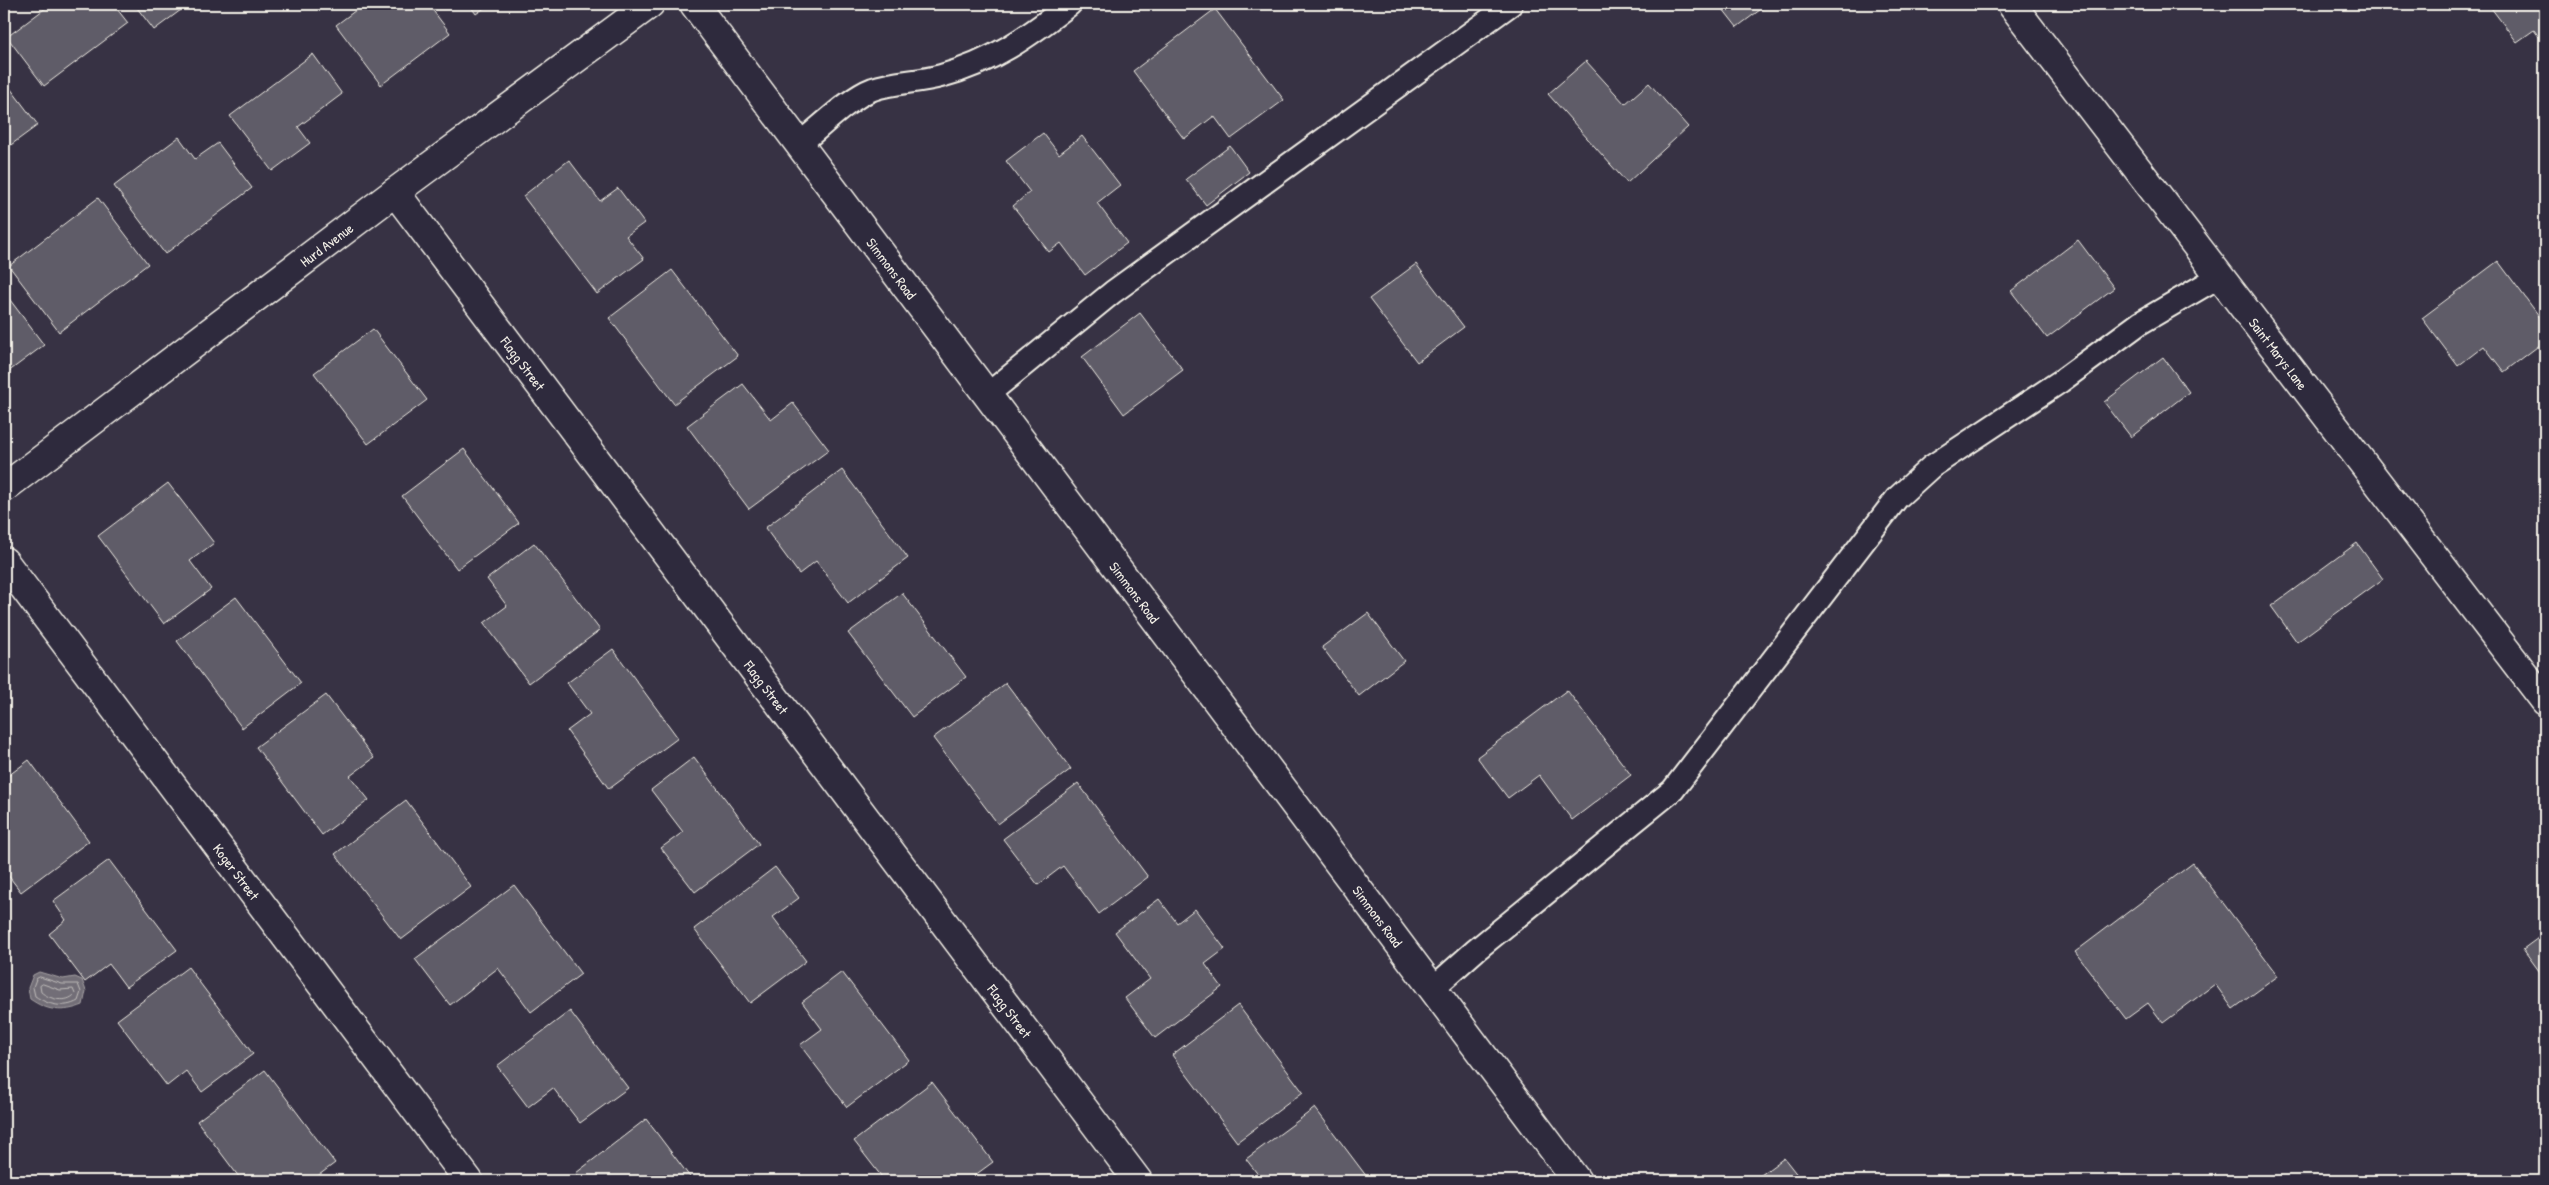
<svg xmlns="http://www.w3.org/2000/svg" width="2549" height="1185" viewBox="0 0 2549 1185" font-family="'Patrick Hand',sans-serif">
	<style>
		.water { fill: #726e77; stroke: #a6a2a4 }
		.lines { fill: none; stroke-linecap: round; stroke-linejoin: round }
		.shore { stroke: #c0bdbb; stroke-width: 1 }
		.building { fill: #5f5c67; stroke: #f4f1e8 }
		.service-casing { stroke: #f4f1e8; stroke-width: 26 }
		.minor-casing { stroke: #f4f1e8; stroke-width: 31 }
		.tertiary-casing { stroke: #f4f1e8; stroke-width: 31 }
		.service { stroke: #2f2a3d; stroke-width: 22 }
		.minor { stroke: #2f2a3d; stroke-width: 28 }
		.tertiary { stroke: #2f2a3d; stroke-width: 28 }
		.labels { text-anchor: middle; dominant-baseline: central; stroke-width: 4; stroke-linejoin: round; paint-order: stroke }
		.street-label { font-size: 14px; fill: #f4f1e8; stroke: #2f2a3d }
	</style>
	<rect width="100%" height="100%" fill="#373244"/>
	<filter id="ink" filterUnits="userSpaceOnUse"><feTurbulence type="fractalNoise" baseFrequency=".02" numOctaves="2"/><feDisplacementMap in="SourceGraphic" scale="10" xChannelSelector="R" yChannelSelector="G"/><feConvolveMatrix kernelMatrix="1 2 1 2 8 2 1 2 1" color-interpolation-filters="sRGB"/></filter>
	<g filter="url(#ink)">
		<path class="water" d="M39,972L63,979L75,977L82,980L86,991L83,1005C63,1013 47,1011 30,999L28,988L33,975Z"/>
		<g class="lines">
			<g class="shore">
				<path d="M40,977L62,984H78L81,992L78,1001C64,1009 48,1005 35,996L33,987L36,979Z"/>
				<path d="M43,984L60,990L73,989L75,994C67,1004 49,999 41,992L40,986Z"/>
			</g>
		</g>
		<g class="building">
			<polygon points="51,4 113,4 128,23 44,86 7,37"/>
			<polygon points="134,4 189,4 154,30"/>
			<polygon points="364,4 428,4 450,33 381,85 336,25"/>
			<polygon points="469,4 490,4 476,14"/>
			<polygon points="1719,4 1768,4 1737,27"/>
			<polygon points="2488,4 2545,4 2545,45 2534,30 2517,42"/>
			<polygon points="1215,9 1284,100 1231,139 1214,116 1184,139 1133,71"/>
			<polygon points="313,54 342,94 298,127 310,143 272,171 230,116"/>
			<polygon points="1586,61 1625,104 1649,83 1688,127 1627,183 1548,94"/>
			<polygon points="4,80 38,125 4,150"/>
			<polygon points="1043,133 1059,154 1082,136 1120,185 1097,203 1127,243 1085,275 1061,243 1049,252 1013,206 1030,192 1006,161"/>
			<polygon points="179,137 195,159 218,143 252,188 165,254 114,186"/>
			<polygon points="1230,146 1249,172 1206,205 1186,179"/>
			<polygon points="569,160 600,201 618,188 644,223 626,236 644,259 597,294 523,196"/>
			<polygon points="98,198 148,264 59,332 9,266"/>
			<polygon points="2078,240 2114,288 2047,338 2011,291"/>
			<polygon points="2498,261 2545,324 2545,341 2504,372 2484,346 2458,366 2422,318"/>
			<polygon points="1416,264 1464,327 1417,362 1369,299"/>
			<polygon points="672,270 738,356 674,404 609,318"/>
			<polygon points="4,292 44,345 4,375"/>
			<polygon points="1140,313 1183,370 1124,414 1082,357"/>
			<polygon points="373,329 427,400 368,444 314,373"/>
			<polygon points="2163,357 2189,392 2131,437 2104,402"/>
			<polygon points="743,384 771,420 793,403 829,450 749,509 687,426"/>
			<polygon points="464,449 519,523 457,569 402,496"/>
			<polygon points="842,470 908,558 848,603 816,561 799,574 765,528"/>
			<polygon points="168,483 214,543 190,561 211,589 164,624 98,536"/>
			<polygon points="534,543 600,630 529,683 484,623 507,606 487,579"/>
			<polygon points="2357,543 2383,579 2297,642 2271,606"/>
			<polygon points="902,593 966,677 912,717 848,633"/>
			<polygon points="236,597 301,683 242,728 177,641"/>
			<polygon points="1368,613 1404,661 1359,696 1322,647"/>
			<polygon points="613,649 678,738 609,789 567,731 590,714 567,683"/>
			<polygon points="1006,683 1071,769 998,824 933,738"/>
			<polygon points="1567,690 1631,775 1572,820 1539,775 1508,798 1477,757"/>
			<polygon points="326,695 374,758 350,776 369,800 322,835 256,747"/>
			<polygon points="694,757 759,844 695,892 661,848 683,832 651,790"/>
			<polygon points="29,760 89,841 21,892 4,870 4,779"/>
			<polygon points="1078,783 1148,877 1099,914 1063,866 1038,885 1003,839"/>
			<polygon points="406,800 471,887 401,940 335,854"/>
			<polygon points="109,860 177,950 126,987 109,964 85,982 49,934 66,920 53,901"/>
			<polygon points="2193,863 2278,976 2233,1009 2215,984 2163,1023 2148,1003 2126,1019 2075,952"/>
			<polygon points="775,867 799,898 773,917 806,961 750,1003 694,929"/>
			<polygon points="514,885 581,974 531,1012 498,968 450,1005 415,959"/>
			<polygon points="1159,899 1177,923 1195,909 1225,949 1205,964 1222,987 1155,1038 1125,998 1150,979 1115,932"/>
			<polygon points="2545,933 2545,979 2523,949"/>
			<polygon points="188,967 253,1054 202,1092 186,1071 167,1086 117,1020"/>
			<polygon points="842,972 909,1060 847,1107 800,1045 822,1029 802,1002"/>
			<polygon points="1238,1005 1303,1092 1237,1142 1172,1055"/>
			<polygon points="570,1011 628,1088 580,1123 553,1088 528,1107 497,1066"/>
			<polygon points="265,1070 335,1163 311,1181 242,1181 197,1121"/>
			<polygon points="932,1082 993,1162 967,1181 885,1181 854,1141"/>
			<polygon points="1315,1108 1370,1181 1263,1181 1246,1159"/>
			<polygon points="646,1119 693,1181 582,1181 576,1173"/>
			<polygon points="1784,1158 1802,1181 1753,1181"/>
		</g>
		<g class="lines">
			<defs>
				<g id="service">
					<path d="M799,144C820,128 849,98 873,89C894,82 919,82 941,76C993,62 1029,36 1070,4"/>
					<polyline points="987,395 1113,292 1511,4"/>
					<polyline points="1432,989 1476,950 1673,790 1897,498 1931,467 2061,381 2140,323 2220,276"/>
				</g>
				<g id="minor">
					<path id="s1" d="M2012,5L2545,701"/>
					<path id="s2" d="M395,192L1138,1181"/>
					<path id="s3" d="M4,488L395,192L650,4"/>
					<path id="s4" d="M4,561L469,1181"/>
				</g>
				<g id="tertiary">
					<path id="s5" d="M694,4L1577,1181"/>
				</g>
			</defs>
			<use href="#service" class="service-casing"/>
			<use href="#minor" class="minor-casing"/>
			<use href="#tertiary" class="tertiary-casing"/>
			<use href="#service" class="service"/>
			<use href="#minor" class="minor"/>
			<use href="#tertiary" class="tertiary"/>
		</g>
	</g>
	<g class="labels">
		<g class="street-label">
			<text stroke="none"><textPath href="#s3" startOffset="404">Hurd Avenue</textPath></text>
			<text stroke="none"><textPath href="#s5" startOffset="330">Simmons Road</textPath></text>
			<text stroke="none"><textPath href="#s1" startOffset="439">Saint Marys Lane</textPath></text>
			<text stroke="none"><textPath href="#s2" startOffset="214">Flagg Street</textPath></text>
			<text stroke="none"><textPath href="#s5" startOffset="735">Simmons Road</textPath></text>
			<text stroke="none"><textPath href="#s2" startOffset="619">Flagg Street</textPath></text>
			<text stroke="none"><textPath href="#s4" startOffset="388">Koger Street</textPath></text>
			<text stroke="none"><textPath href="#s5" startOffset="1140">Simmons Road</textPath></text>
			<text stroke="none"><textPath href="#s2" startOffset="1024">Flagg Street</textPath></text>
		</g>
	</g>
	<rect width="2549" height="1185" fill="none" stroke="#2f2a3d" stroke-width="20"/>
	<rect x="10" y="10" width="2529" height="1165" fill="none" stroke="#f4f1e8" stroke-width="2" filter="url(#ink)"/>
</svg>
